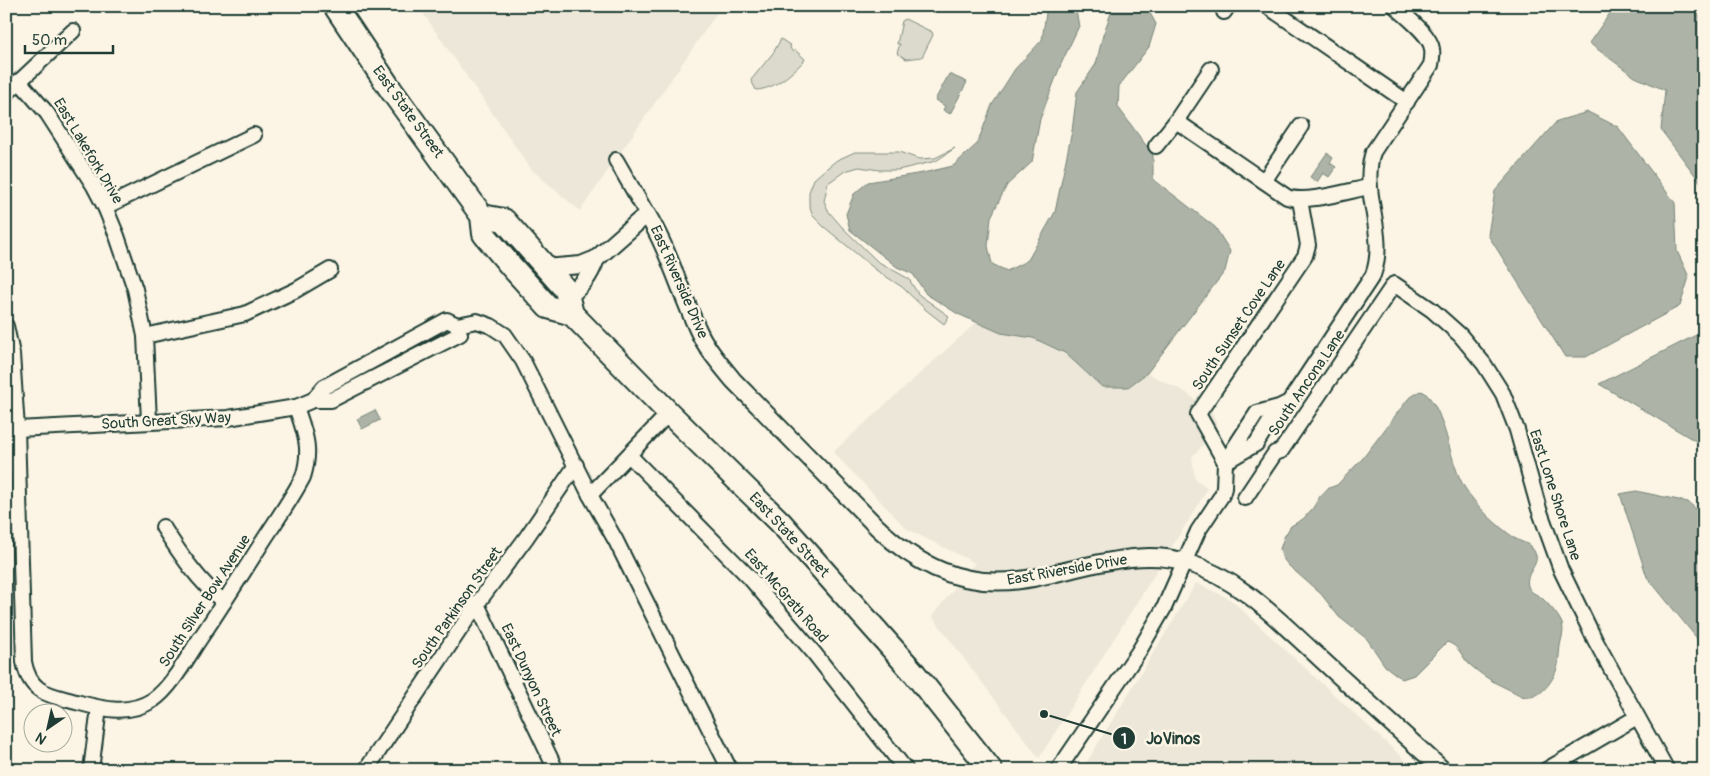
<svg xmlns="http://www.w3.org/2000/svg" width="1710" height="776" viewBox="0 0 1710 776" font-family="Pangolin,sans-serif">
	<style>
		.built { fill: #ece7d8 }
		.green { fill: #dcdacc; stroke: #7e8c80 }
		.water { fill: #aeb3a7; stroke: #758479 }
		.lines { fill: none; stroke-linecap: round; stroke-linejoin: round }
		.minor-casing { stroke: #1f3d34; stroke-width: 18 }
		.tertiary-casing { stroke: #1f3d34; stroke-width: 20 }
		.trunk-casing { stroke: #1f3d34; stroke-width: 26 }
		.minor { stroke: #fcf5e5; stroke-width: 14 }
		.tertiary { stroke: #fcf5e5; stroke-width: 16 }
		.trunk { stroke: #fcf5e5; stroke-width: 22 }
		.labels { text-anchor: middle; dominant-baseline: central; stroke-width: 5; stroke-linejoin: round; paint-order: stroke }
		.street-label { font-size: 15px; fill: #1f3d34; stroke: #fcf5e5 }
		.leader { fill: none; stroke: #1f3d34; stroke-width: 2 }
		.callout-dot { fill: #1f3d34; stroke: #fcf5e5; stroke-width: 2 }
		.mark-label { font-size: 15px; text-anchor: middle; font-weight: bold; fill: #fff }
		.callout-label { font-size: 16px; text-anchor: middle; font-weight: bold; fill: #1f3d34; stroke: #fcf5e5; stroke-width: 5; stroke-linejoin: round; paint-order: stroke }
	</style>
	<rect width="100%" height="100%" fill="#fcf5e5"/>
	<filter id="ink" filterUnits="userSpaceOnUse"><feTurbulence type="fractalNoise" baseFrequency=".02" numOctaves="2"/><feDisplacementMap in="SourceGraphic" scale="10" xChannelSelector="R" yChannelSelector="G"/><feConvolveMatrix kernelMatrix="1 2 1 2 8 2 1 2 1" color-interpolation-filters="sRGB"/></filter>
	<g filter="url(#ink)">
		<g class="built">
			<polygon points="418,6 722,6 580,211 531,169"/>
			<polygon points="977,322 1001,333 1033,338 1065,353 1102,387 1128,387 1147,373 1185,392 1212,412 1220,432 1210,437 1192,457 1195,478 1207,489 1200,502 1039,758 932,616 975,563 907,529 833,452"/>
			<polygon points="1196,583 1230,599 1416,770 1082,770"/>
		</g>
		<g class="green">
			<polygon points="905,19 932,32 933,35 922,57 906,59 897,53 900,44 897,44 902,21"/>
			<path d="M781,39L791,46L790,48L793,52L795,50L805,59L804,61C791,74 775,89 756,90L751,80L773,53Z"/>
			<polygon points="955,148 936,161 898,170 879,170 859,167 845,171 828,183 824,201 829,212 842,227 877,261 909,279 918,294 949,316 944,324 926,310 902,287 876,270 823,226 813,216 809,204 809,192 814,179 822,172 837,160 855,152 899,152 919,159 935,158"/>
		</g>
		<g class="water">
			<polygon points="1042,6 1075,6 1079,26 1061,64 1040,119 1032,162 1007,185 991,217 988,246 992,264 1007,271 1028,260 1055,212 1072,131 1077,92 1096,64 1103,35 1111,13 1111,6 1146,6 1156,24 1149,47 1119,86 1118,107 1153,155 1153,179 1215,227 1230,251 1225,271 1147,373 1128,387 1102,387 1065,353 1033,338 1001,333 958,314 926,294 913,274 897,267 850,230 846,214 854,194 868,182 923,173 953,166 977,144 992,105 1015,69 1042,40 1046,13"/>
			<polygon points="1615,6 1693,6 1704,23 1704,187 1661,130 1665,90 1635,77 1589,43"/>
			<polygon points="949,74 967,82 950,114 943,110 945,106 935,100"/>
			<polygon points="1588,112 1618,127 1675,203 1677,251 1689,277 1680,306 1586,357 1565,357 1488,235 1495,191 1557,121"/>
			<polygon points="1327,153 1333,158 1330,163 1336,167 1329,177 1323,173 1317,182 1310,177"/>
			<polygon points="1704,331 1704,446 1599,384"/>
			<path d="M1420,391L1424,392C1447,411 1448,462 1465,488C1477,507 1497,526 1516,539C1521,542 1528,543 1532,548C1545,564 1524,570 1528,586C1530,593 1537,594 1542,598C1548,604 1555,611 1559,618C1566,628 1562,635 1560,646C1559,653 1559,659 1558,665C1555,678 1543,696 1530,697C1523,698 1518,694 1512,691C1495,683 1482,676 1468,663C1461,655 1459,646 1447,642L1414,675L1402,679L1385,666L1367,639L1339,617L1321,594L1288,565L1282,557L1280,549L1284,537L1291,526L1303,519L1313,508L1320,496L1329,488L1337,485L1363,458L1408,399Z"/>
			<polygon points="375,410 380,420 362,429 357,419"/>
			<polygon points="1636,491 1688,502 1704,516 1704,647 1647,577 1620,494"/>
		</g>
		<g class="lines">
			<defs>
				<g id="minor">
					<polyline points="1267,6 1407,102"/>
					<polyline points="1224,12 1228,6"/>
					<polyline points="19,81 47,113 94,186 105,207 117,236 135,289 145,336 149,421"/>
					<polyline points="6,94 73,31"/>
					<path d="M1176,121L1287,197C1306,204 1348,191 1369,187"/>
					<polyline points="1156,146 1176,121 1211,69"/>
					<polyline points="616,160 647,214"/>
					<polyline points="1264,181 1301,126"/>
					<polyline points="105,207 254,135"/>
					<polyline points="457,325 477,321 491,326 505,335 523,361 590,495 616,541 730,770"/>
					<path d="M6,326L12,354L17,429L24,662C30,692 46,694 72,701C100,708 126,717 153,700C172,687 188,656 201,637C223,604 244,571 265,538C278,518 292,498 303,477C312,449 305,433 296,407"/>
					<polyline points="145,336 245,314 296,290 330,270"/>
					<path d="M1279,407L1256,444L1225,462L1257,413L1279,407L1289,402L1373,275C1388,234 1360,193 1373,152L1431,65C1432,60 1433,55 1432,49C1430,34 1406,17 1395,6"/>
					<polyline points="17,429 228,418 296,407 313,400 331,400 460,334 457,325 447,320 324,387 313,400"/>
					<polyline points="629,455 749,577 814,653 906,770"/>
					<polyline points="590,495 669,413"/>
					<polyline points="1245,498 1275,453 1281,451 1394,284 1432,310 1460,335 1484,364 1503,394 1517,430 1539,509 1561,570 1595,640 1667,770"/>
					<path d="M163,527C180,554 199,582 224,602"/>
					<polyline points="477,604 556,770"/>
					<polyline points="91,770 99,708"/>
					<polyline points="366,770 477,604 526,538 576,465"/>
					<polyline points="1058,770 1139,651 1164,608 1198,531 1222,495 1224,488 1225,462 1198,414 1305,256 1308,245 1300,200"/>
					<polyline points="1546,770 1637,717"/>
				</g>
				<g id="tertiary">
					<path d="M545,268L581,265L596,259L647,214C669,251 680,291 698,330C706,348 720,364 733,380L877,527C917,566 963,588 1020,580C1045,577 1070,569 1095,564C1124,558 1155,553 1185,562C1240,578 1280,622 1322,660C1362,697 1402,733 1443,770"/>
					<path d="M568,297C583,284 589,278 596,259"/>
				</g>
				<g id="trunk">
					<polyline points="335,6 391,90 482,216 484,234 510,265 548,307 572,314"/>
					<polyline points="482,216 504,220 566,290 572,314 669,413 780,522 915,674 991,770"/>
				</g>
			</defs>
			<use href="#minor" class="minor-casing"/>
			<use href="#tertiary" class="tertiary-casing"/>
			<use href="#trunk" class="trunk-casing"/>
			<use href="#minor" class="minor"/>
			<use href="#tertiary" class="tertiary"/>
			<use href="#trunk" class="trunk"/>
		</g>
	</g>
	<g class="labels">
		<g class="street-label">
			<text transform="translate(408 112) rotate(54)">East State Street</text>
			<text transform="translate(88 151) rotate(59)">East Lakefork Drive</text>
			<text transform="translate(679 282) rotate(66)">East Riverside Drive</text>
			<text transform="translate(1239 325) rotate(-56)">South Sunset Cove Lane</text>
			<text transform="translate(1307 383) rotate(-56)">South Ancona Lane</text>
			<text transform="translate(166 421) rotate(-3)">South Great Sky Way</text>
			<text transform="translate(1555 495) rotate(72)">East Lone Shore Lane</text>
			<text transform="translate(789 535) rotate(47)">East State Street</text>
			<text transform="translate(1067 570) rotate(-10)">East Riverside Drive</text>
			<text transform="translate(786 596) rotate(49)">East McGrath Road</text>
			<text transform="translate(205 601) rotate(-57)">South Silver Bow Avenue</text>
			<text transform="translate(457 608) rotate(-55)">South Parkinson Street</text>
			<text transform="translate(531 680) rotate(65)">East Dunyon Street</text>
		</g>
	</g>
	<path class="leader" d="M1044 714L1124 738"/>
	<g class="callout-dot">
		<circle cx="1044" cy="714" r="5"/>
		<circle cx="1124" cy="738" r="12"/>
	</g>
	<g class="mark-label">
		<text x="1124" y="744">1</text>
	</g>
	<g class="callout-label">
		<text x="1173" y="744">JoVinos</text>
	</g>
	<rect width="1710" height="776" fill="none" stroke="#fcf5e5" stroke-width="25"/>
	<rect x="12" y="12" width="1685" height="751" fill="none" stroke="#1f3d34" stroke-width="2" filter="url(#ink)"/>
	<g transform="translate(48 728) rotate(214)"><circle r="24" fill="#fcf5e5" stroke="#a4ab9e"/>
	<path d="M0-4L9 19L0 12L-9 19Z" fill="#1f3d34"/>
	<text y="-8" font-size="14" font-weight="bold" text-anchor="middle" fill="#1f3d34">N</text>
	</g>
	<path d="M25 45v8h88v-8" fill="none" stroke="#1f3d34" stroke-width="2.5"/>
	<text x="32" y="45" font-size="15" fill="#1f3d34" stroke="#fcf5e5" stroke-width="4" paint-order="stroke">50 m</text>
</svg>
